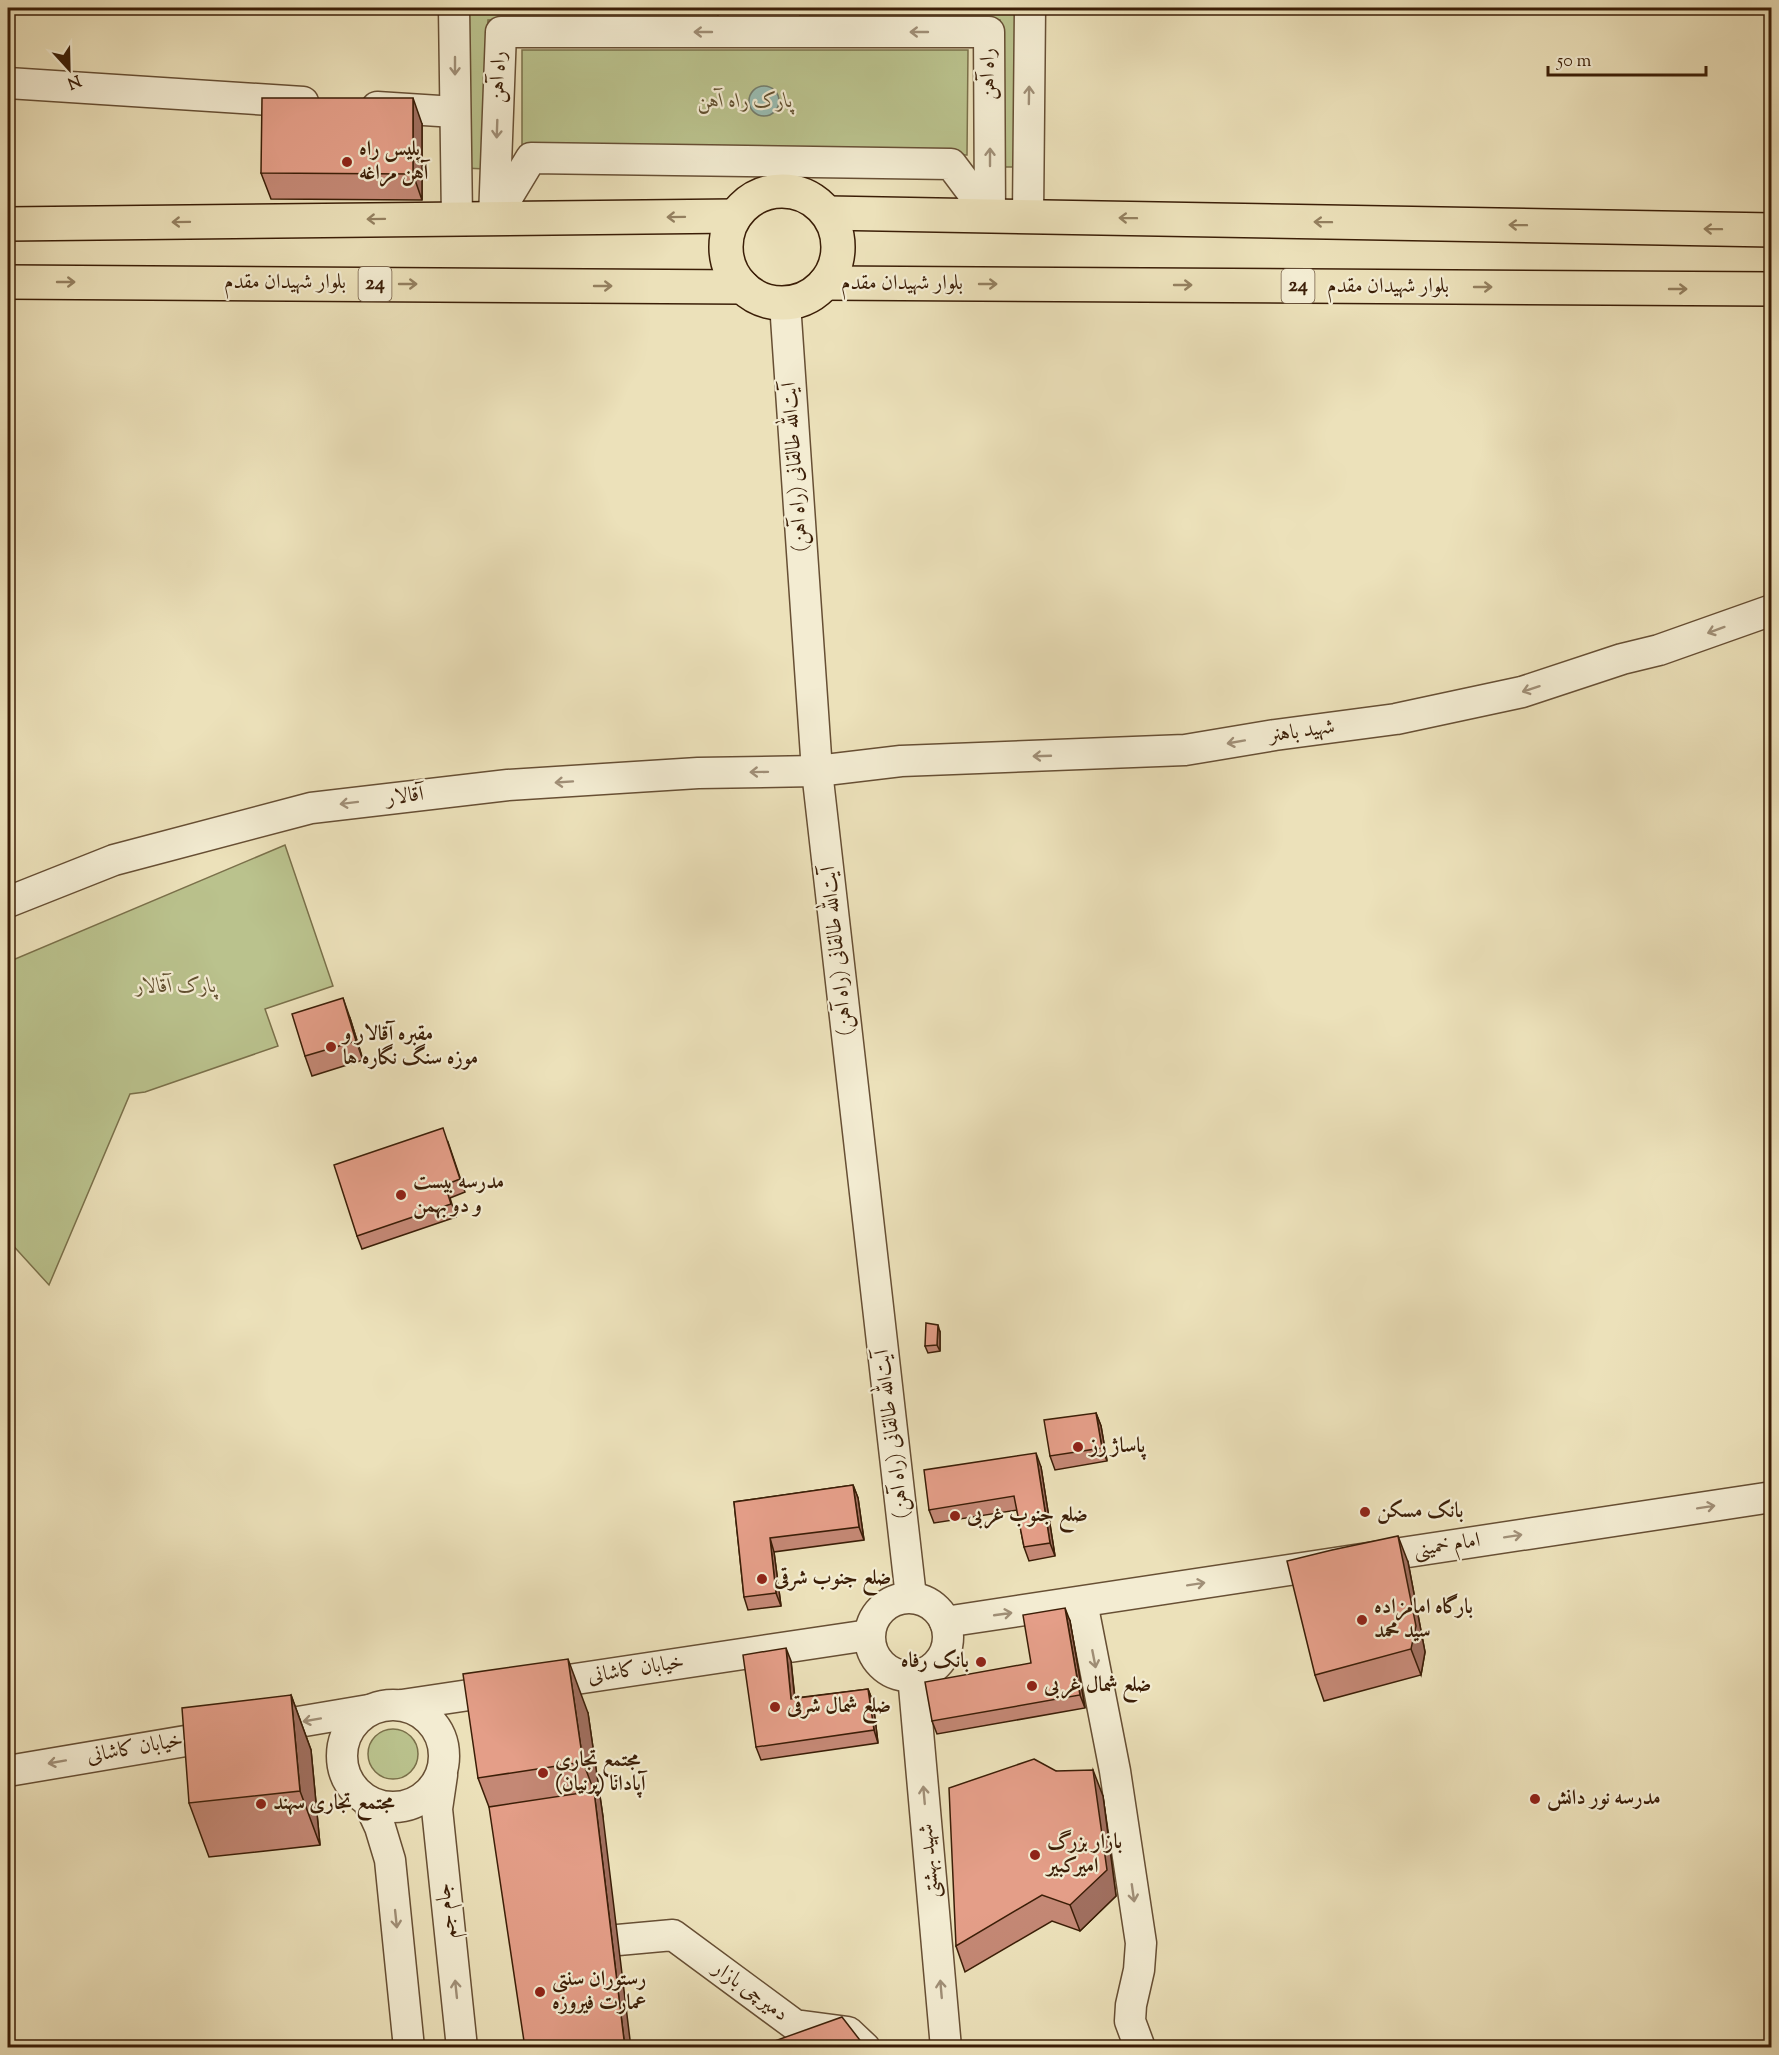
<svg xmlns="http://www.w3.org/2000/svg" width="1779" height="2055" viewBox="0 0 1779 2055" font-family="'Sorts Mill Goudy',Amiri,serif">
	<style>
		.green { fill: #bac28d; stroke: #7a704a; stroke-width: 1.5 }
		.water { fill: #99bdb3; stroke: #737d6e; stroke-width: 1.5 }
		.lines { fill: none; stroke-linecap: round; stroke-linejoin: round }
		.minor-casing { stroke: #674f34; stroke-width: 33 }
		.major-casing { stroke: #3b1e07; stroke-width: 36 }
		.minor { stroke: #f3ecd2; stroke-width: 30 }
		.major { stroke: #ece1ba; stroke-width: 33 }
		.wall { fill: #c48875; stroke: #3b1e07; stroke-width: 1.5 }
		.shaded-wall { fill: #a06f5f; stroke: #3b1e07; stroke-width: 1.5 }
		.building { fill: #e49e88; stroke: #3b1e07; stroke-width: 1.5 }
		.oneway { stroke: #a08f77 }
		.oneway2 { stroke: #948060 }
		.poi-dot { fill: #8f2418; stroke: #f3ecd2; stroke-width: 2 }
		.labels { text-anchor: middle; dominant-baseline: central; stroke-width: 4.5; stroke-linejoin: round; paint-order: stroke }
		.shield { fill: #f3ecd2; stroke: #725c44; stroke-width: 1.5 }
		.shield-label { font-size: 20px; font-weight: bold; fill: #3b1e07 }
		.street-label { font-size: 21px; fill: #3b1e07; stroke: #f3ecd2 }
		.park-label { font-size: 21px; font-style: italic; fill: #614f2f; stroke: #f3ecd2 }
		.poi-label { font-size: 21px; font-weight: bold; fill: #3b1e07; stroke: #f3ecd2; text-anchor: start }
	</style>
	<rect width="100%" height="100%" fill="#ece1ba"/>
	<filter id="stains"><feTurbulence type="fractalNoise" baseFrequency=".00333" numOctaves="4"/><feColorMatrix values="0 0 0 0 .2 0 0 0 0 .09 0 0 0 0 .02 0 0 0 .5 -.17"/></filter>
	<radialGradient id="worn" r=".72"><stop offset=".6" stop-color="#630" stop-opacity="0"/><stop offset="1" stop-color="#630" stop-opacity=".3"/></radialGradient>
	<g class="green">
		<polygon points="466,8 718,8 718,21 488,20 486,169 464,168"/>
		<polygon points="800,8 1023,8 1020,167 998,167 1000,20 800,16"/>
		<polygon points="522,50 968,50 967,155 522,154"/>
		<polygon points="285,845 333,986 265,1009 278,1046 145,1092 130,1094 49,1285 8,1240 8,962"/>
		<circle cx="393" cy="1754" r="25"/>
	</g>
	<circle class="water" cx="764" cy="101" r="15"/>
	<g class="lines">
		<defs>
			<g id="minor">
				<polyline points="454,8 457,219"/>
				<polyline points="8,83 303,102"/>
				<polyline points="377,107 455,112"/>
				<polyline points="496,216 531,158 951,164 990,216"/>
				<polyline points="1028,216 1030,8"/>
				<polyline points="494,218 501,32 989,32 990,216"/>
				<polyline points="785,303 817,771 911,1597"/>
				<polyline points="8,902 114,860 311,808 508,785 698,773 817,771 901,761 1185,750 1275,735 1396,719 1522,692 1622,659 1659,650 1772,610"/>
				<circle cx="909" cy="1637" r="39"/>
				<polyline points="1082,1602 1115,1771 1141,1943 1139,1970 1131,2005 1130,2021 1140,2048"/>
				<polyline points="945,1622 1772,1497"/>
				<polyline points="913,1675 946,2048"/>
				<circle cx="393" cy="1756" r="51"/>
				<polyline points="402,1705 869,1635"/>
				<polyline points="8,1771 369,1710"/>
				<polyline points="442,1775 437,1809 462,2048"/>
				<polyline points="368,1801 380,1827 390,1860 409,2048"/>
				<polyline points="618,1940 673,1935 795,2025 848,2032 865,2048"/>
			</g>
			<g id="major">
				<circle cx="782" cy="247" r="56"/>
				<polyline points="828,213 1772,230"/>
				<polyline points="8,224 735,216"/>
				<polyline points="8,282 743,287"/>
				<polyline points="825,283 1772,289"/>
			</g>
		</defs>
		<use href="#minor" class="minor-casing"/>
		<use href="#major" class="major-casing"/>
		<use href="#minor" class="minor"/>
		<use href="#major" class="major"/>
	</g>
	<g class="wall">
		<polygon points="422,124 422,200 271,199 261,173"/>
		<polygon points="350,1018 363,1060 312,1076 305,1056"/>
		<polygon points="448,1142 465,1192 450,1198 456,1217 362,1249 357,1236"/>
		<polygon points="940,1332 940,1351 928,1353 925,1346"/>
		<polygon points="1096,1413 1101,1426 1107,1461 1055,1470 1050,1456"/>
		<polygon points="1041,1467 1055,1556 1029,1561 1024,1547 1017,1510 934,1523 929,1510"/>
		<polygon points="853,1485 858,1498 864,1540 774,1552 781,1606 748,1610 744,1597 734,1502"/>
		<polygon points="1408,1562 1425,1652 1421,1675 1324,1701 1315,1675"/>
		<polygon points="1070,1621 1085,1708 937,1734 932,1721 1031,1663"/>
		<polygon points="791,1661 795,1698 868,1689 873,1702 878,1743 761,1760 756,1747"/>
		<polygon points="291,1695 311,1750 320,1845 209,1857 189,1803"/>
		<polygon points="588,1713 603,1817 489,1807 478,1778"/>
		<polygon points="1056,1771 1103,1796 1116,1896 1080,1931 1052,1921 965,1972 956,1946"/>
	</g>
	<g class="shaded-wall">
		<polygon points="413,98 422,124 422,200 413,174"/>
		<polygon points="343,998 350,1018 363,1060 356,1041"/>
		<polygon points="938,1325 940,1332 940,1351 937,1345"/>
		<polygon points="1096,1413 1101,1426 1107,1461 1102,1448"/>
		<polygon points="1036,1453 1041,1467 1055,1556 1050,1543"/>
		<polygon points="853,1485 858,1498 864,1540 859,1527"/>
		<polygon points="1398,1536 1408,1562 1425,1652 1421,1675 1411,1649"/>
		<polygon points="770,1538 774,1552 781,1606 776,1593"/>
		<polygon points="1065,1608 1070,1621 1085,1708 1080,1695"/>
		<polygon points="786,1648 791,1661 796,1712 791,1699"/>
		<polygon points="568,1659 588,1713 603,1817 631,2048 625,2048 594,1791 583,1762"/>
		<polygon points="868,1689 873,1702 878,1743 874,1730"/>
		<polygon points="291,1695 311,1750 320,1845 300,1791"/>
		<polygon points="1093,1770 1103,1796 1116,1896 1080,1931 1070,1905"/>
	</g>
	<g class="building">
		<polygon points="262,98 413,98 413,174 261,173"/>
		<polygon points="343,998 356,1041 305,1056 292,1014"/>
		<polygon points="443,1128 460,1179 445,1185 451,1204 357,1236 334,1165"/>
		<polygon points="926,1323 938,1325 937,1345 925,1346"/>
		<polygon points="1096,1413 1102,1448 1050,1456 1044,1420"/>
		<polygon points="1036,1453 1050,1543 1024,1547 1014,1496 929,1510 924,1470"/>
		<polygon points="853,1485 859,1527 770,1538 776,1593 744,1597 734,1502"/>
		<polygon points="1398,1536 1416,1626 1411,1649 1315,1675 1287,1561 1332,1550"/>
		<polygon points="1065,1608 1080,1695 932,1721 925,1682 1031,1663 1023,1615"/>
		<polygon points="786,1648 791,1699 868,1689 874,1730 756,1747 743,1655"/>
		<polygon points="568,1659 583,1762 478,1778 463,1674"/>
		<polygon points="291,1695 300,1791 189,1803 182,1708"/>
		<polygon points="1034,1759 1056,1771 1093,1770 1107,1870 1070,1905 1042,1895 956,1946 949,1788"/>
		<polygon points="594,1791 625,2048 525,2048 489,1807"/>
		<polygon points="842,2017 866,2048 755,2048"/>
	</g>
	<defs><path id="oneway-shaft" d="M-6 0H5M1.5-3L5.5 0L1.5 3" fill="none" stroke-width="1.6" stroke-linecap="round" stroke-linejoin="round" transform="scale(1.5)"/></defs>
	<g class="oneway">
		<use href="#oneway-shaft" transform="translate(703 32) rotate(-180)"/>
		<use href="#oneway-shaft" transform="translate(919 32) rotate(180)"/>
		<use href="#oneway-shaft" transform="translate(455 66) rotate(90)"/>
		<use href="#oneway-shaft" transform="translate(1029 95) rotate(-89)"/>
		<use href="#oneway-shaft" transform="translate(497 129) rotate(92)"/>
		<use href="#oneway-shaft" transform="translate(990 157) rotate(-90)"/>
		<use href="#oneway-shaft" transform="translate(1716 630) rotate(160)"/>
		<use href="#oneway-shaft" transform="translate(1531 689) rotate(162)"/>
		<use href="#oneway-shaft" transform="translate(1236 742) rotate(170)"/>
		<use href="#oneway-shaft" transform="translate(1042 756) rotate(178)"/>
		<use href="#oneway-shaft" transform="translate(759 772) rotate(179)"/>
		<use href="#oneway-shaft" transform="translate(564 782) rotate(176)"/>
		<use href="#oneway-shaft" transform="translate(349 803) rotate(173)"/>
		<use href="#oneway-shaft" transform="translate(1706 1507) rotate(-9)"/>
		<use href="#oneway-shaft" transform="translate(1513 1536) rotate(-9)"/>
		<use href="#oneway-shaft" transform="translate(1196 1584) rotate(-9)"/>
		<use href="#oneway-shaft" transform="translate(1003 1614) rotate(-8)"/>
		<use href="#oneway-shaft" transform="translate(1094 1659) rotate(79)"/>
		<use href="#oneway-shaft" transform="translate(312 1720) rotate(170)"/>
		<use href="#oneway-shaft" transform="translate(57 1762) rotate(170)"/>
		<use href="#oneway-shaft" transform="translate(924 1795) rotate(-95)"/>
		<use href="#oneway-shaft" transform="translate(1133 1893) rotate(82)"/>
		<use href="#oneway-shaft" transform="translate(396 1919) rotate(84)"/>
		<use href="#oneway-shaft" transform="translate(456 1989) rotate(-96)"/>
		<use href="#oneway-shaft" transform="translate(941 1989) rotate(-95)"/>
	</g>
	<g class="oneway2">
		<use href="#oneway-shaft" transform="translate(676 217) rotate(179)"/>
		<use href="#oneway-shaft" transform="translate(1128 218) rotate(-179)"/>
		<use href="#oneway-shaft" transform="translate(376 219) rotate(179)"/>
		<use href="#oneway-shaft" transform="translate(181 222) rotate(179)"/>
		<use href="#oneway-shaft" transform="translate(1323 222) rotate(-179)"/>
		<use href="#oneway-shaft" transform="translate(1518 225) rotate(-179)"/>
		<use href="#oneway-shaft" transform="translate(1713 229) rotate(-179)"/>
		<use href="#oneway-shaft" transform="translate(66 282)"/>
		<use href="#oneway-shaft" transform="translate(408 284)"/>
		<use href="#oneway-shaft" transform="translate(988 284)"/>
		<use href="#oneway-shaft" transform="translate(1183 285)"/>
		<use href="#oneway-shaft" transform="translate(603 286)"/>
		<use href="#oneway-shaft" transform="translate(1483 287)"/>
		<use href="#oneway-shaft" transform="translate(1678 289)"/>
	</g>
	<g class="poi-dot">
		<circle cx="347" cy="162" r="6"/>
		<circle cx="331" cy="1047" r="6"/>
		<circle cx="401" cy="1195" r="6"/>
		<circle cx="1078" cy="1447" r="6"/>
		<circle cx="1365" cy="1512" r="6"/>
		<circle cx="955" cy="1516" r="6"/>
		<circle cx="762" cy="1579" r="6"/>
		<circle cx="1362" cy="1620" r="6"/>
		<circle cx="981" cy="1662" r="6"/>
		<circle cx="1032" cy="1686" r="6"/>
		<circle cx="775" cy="1707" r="6"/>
		<circle cx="543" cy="1773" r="6"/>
		<circle cx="1535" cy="1799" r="6"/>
		<circle cx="261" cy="1804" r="6"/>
		<circle cx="1035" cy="1855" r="6"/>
		<circle cx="540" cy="1992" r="6"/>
	</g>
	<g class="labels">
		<g class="shield">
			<rect x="358.5" y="267" width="33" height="34" rx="4.5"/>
			<rect x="1281.5" y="269" width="33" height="34" rx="4.5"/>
		</g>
		<g class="shield-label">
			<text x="375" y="284">24</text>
			<text x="1298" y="286">24</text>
		</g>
		<g class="street-label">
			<text transform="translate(989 74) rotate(-90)">راه آهن</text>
			<text transform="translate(499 77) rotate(-88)">راه آهن</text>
			<text x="285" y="283">بلوار شهیدان مقدم</text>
			<text x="902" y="284">بلوار شهیدان مقدم</text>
			<text x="1388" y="287">بلوار شهیدان مقدم</text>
			<text transform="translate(796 467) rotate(-94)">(راه آهن) آیت‌الله طالقانی</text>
			<text transform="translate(1302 732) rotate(-8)">شهید باهنر</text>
			<text transform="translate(405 797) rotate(-7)">آقالار</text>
			<text transform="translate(838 951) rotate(-96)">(راه آهن) آیت‌الله طالقانی</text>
			<text transform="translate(893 1434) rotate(-97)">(راه آهن) آیت‌الله طالقانی</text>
			<text transform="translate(1447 1546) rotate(-9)">امام خمینی</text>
			<text transform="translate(636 1670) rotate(-9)">خیابان کاشانی</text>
			<text transform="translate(135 1749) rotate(-10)">خیابان کاشانی</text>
			<text transform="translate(930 1861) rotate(-95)">شهید بهشتی</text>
			<text transform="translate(447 1911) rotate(-96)">جام جم</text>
			<text transform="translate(750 1992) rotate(36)">دمیرچی بازار</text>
		</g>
		<g class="park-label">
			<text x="745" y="102">پارک راه آهن</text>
			<text x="176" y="987">پارک آقالار</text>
		</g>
		<g class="poi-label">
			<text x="359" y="150">پلیس راه<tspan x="359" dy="24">آهن مراغه</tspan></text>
			<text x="343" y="1035">مقبره آقالار و<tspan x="343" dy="24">موزه سنگ نگاره ها</tspan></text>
			<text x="413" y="1183">مدرسه بیست<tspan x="413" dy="24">و دو بهمن</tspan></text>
			<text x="1090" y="1447">پاساژ رز</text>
			<text x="1377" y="1512">بانک مسکن</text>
			<text x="967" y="1516">ضلع جنوب غربی</text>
			<text x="774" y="1579">ضلع جنوب شرقی</text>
			<text x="1374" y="1608">بارگاه امامزاده<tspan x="1374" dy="24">سید محمد</tspan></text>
			<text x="969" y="1662" text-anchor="end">بانک رفاه</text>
			<text x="1044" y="1686">ضلع شمال غربی</text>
			<text x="787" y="1707">ضلع شمال شرقی</text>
			<text x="555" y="1761">مجتمع تجاری<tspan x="555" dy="24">آپادانا (پرنیان)</tspan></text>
			<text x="1547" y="1799">مدرسه نور دانش</text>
			<text x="273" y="1804">مجتمع تجاری سهند</text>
			<text x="1047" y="1843">بازار بزرگ<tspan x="1047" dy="24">امیرکبیر</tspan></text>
			<text x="552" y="1980">رستوران سنتی<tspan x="552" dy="24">عمارت فیروزه</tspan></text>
		</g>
	</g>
	<rect width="1779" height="2055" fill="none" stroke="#ece1ba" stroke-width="30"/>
	<rect x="9" y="9" width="1761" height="2037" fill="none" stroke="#3b1e07" stroke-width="3"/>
	<rect x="15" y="15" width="1749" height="2025" fill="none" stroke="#3b1e07" stroke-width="1.5"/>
	<g transform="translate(69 69) rotate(158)" stroke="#f3ecd2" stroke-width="4.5" paint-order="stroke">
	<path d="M0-4.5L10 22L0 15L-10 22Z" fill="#3b1e07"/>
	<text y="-9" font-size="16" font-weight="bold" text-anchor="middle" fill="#3b1e07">N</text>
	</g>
	<path d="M1548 66v9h158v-9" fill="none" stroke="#3b1e07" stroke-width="3"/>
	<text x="1557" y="66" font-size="18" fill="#3b1e07" stroke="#f3ecd2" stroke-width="4.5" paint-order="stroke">50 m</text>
	<rect width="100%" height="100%" filter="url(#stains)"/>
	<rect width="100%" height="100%" fill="url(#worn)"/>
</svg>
